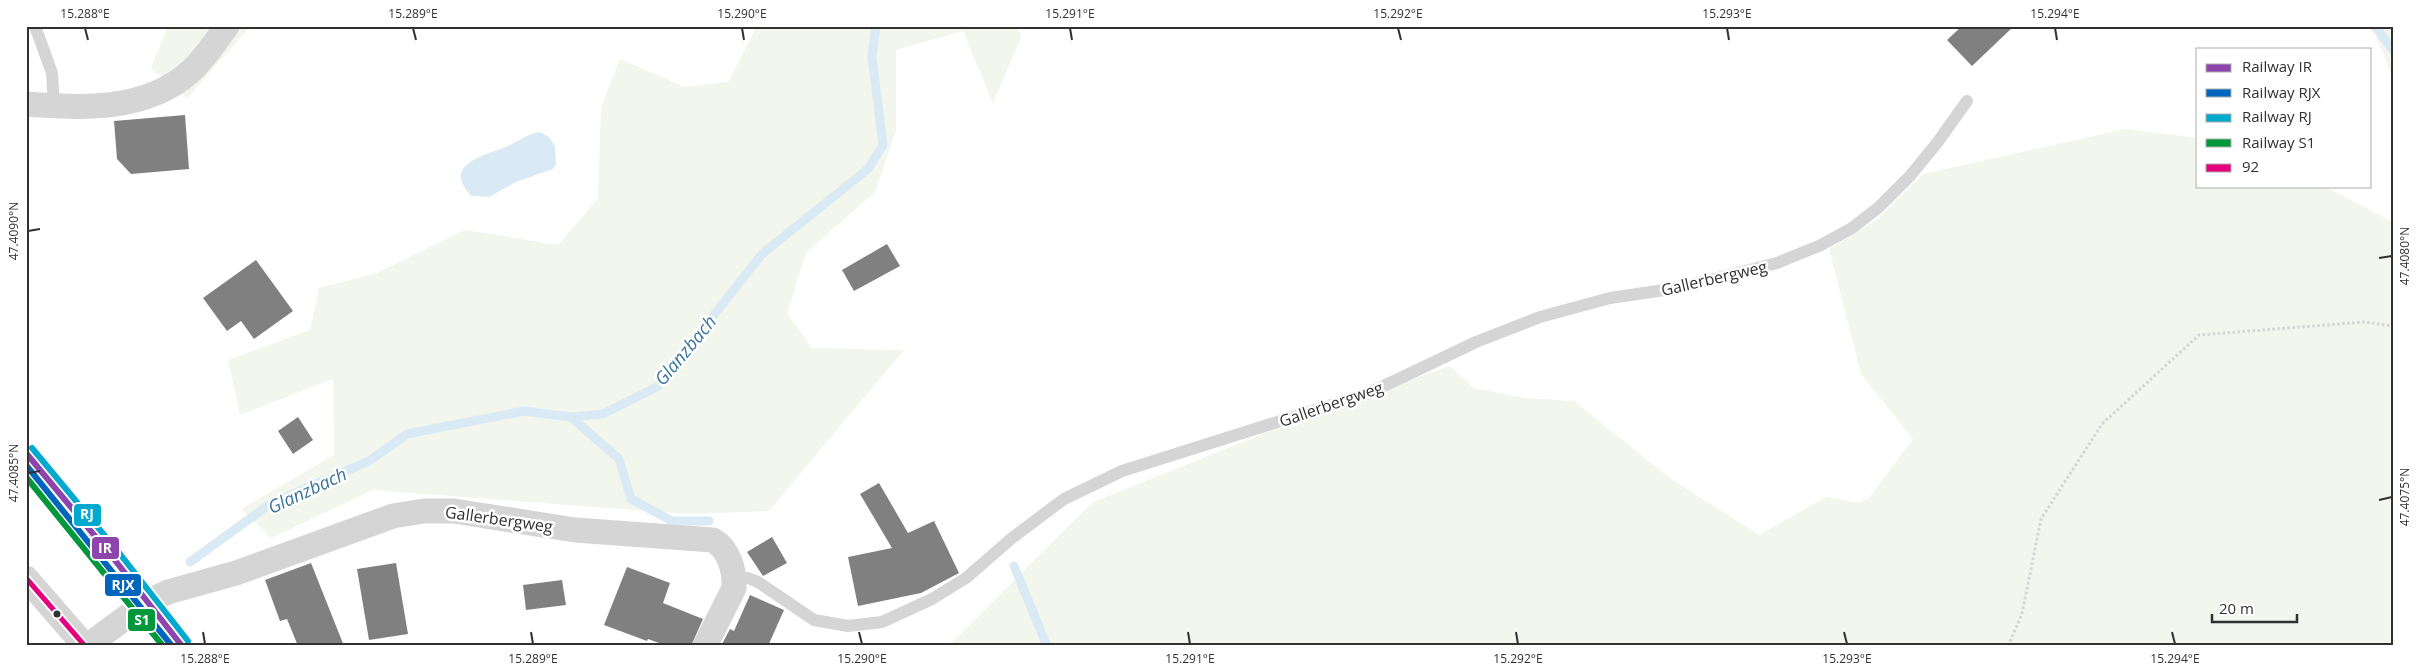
<svg xmlns="http://www.w3.org/2000/svg" width="2419" height="672" viewBox="0 0 2419 672" font-family="'Open Sans',sans-serif">
	<style>
		.green { fill: #f2f6ed }
		.water { fill: #daeaf4 }
		.lines { fill: none; stroke-linecap: round; stroke-linejoin: round }
		.stream { stroke: #daeaf4; stroke-width: 9 }
		.building { fill: #808080 }
		.path { stroke: #d5d5d5; stroke-width: 3; stroke-dasharray: 2.5 2.5; stroke-linecap: butt }
		.lane { stroke: #d5d5d5; stroke-width: 12 }
		.street { stroke: #d5d5d5; stroke-width: 25 }
		.bus-1-casing { stroke: #fff; stroke-width: 9 }
		.bus-1 { stroke: #e5007d; stroke-width: 5 }
		.rail-1-casing { stroke: #fff; stroke-width: 10 }
		.rail-2-casing { stroke: #fff; stroke-width: 10 }
		.rail-3-casing { stroke: #fff; stroke-width: 10 }
		.rail-4-casing { stroke: #fff; stroke-width: 10 }
		.rail-1 { stroke: #8e44ad; stroke-width: 6 }
		.rail-2 { stroke: #0065bd; stroke-width: 6 }
		.rail-3 { stroke: #00a9ce; stroke-width: 6 }
		.rail-4 { stroke: #00983a; stroke-width: 6 }
		.ticks { fill: none; stroke: #313131; stroke-width: 2 }
		.bus-dot { fill: #313131; stroke: #fff; stroke-width: 2 }
		.labels { text-anchor: middle; dominant-baseline: central; stroke-width: 5; stroke-linejoin: round; paint-order: stroke }
		.street-label { font-size: 16px; fill: #313131; stroke: #fff }
		.water-label { font-size: 18px; font-style: italic; fill: #38749b; stroke: #fff }
		.line-badge { stroke: #fff; stroke-width: 2 }
		.badge-label { font-size: 14px; text-anchor: middle; font-weight: bold; fill: #fff }
		.neatline { fill: none; stroke: #313131; stroke-width: 2 }
		.ticks-label { font-size: 12px; text-anchor: middle; fill: #313131 }
	</style>
	<rect width="100%" height="100%" fill="#fff"/>
	<g class="green">
		<polygon points="168,26 247,26 249,28 187,98 151,68"/>
		<polygon points="757,26 1014,26 1022,35 993,103 963,31 896,50 896,130 875,192 806,253 787,313 812,348 904,350 769,511 686,514 373,490 271,538 241,509 334,455 333,379 240,415 228,360 310,330 319,288 377,273 465,230 558,245 598,198 601,108 620,59 684,87 728,82"/>
		<polygon points="2367,26 2393,26 2393,78 2375,34"/>
		<polygon points="2125,129 2198,138 2198,186 2324,186 2393,222 2393,646 948,646 1093,502 1300,419 1450,366 1474,388 1524,398 1574,401 1671,479 1759,535 1826,497 1860,503 1869,498 1913,439 1861,374 1829,249 1878,219 1923,174"/>
	</g>
	<path class="water" d="M540,132L549,137L555,146L556,164L553,169L516,182L489,197L471,196C441,163 485,156 508,146C519,141 528,133 540,132Z"/>
	<g class="lines">
		<g class="stream">
			<polyline points="2375,26 2393,50"/>
			<polyline points="571,417 619,459 631,499 672,521 709,521"/>
			<polyline points="190,562 270,504 369,461 407,434 524,411 571,417 603,414 657,387 762,254 868,169 883,145 872,57 876,26"/>
			<polyline points="1014,566 1047,646"/>
		</g>
	</g>
	<g class="building">
		<polygon points="1962,26 2014,26 1972,66 1947,40"/>
		<polygon points="185,115 189,169 131,174 117,159 114,121"/>
		<polygon points="887,244 900,266 854,291 842,270"/>
		<polygon points="256,260 293,311 254,339 241,321 227,331 203,298"/>
		<polygon points="298,417 313,440 293,454 278,431"/>
		<polygon points="879,483 908,533 934,521 959,573 921,593 858,606 848,557 892,548 860,494"/>
		<polygon points="772,537 787,563 763,576 747,552"/>
		<polygon points="311,563 344,646 298,646 287,619 280,621 265,580"/>
		<polygon points="396,563 408,634 369,640 357,569"/>
		<polygon points="627,567 670,583 663,603 703,619 691,646 667,646 648,639 647,641 604,625"/>
		<polygon points="562,580 566,605 526,610 523,585"/>
		<polygon points="750,595 784,610 768,646 721,646 730,629 734,631"/>
	</g>
	<g class="lines">
		<polyline class="path" points="2008,646 2022,614 2041,519 2102,424 2199,335 2364,322 2393,326"/>
		<g class="lane">
			<polyline points="35,26 52,73 54,106"/>
			<polyline points="735,578 748,578 758,582 814,620 848,626 882,622 932,599 966,578 1012,538 1064,499 1122,471 1369,393 1476,342 1540,317 1610,298 1678,288 1777,263 1821,245 1852,228 1879,207 1910,176 1937,143 1967,101"/>
		</g>
		<g class="street">
			<path d="M26,104C82,108 146,112 191,71C205,58 216,41 227,26"/>
			<polyline points="26,578 85,646"/>
			<path d="M87,646L147,602L168,592L236,573L393,516L424,511H454L575,530L713,540C729,549 735,571 734,588L705,646"/>
		</g>
		<defs>
			<polyline id="bus-1" points="26,578 85,646"/>
		</defs>
		<use href="#bus-1" class="bus-1-casing"/>
		<use href="#bus-1" class="bus-1"/>
		<defs>
			<polyline id="rail-1" points="26,453 114,559 182,646"/>
			<polyline id="rail-2" points="26,465 172,646"/>
			<polyline id="rail-3" points="32,448 120,554 188,641"/>
			<polyline id="rail-4" points="26,477 163,646"/>
		</defs>
		<use href="#rail-1" class="rail-1-casing"/>
		<use href="#rail-2" class="rail-2-casing"/>
		<use href="#rail-3" class="rail-3-casing"/>
		<use href="#rail-4" class="rail-4-casing"/>
		<use href="#rail-1" class="rail-1"/>
		<use href="#rail-2" class="rail-2"/>
		<use href="#rail-3" class="rail-3"/>
		<use href="#rail-4" class="rail-4"/>
	</g>
	<path class="ticks" d="M85,28L88,40M413,28L416,40M742,28L744,40M1070,28L1072,40M1398,28L1401,40M1727,28L1729,40M2055,28L2057,40M28,231L40,229M2379,258L2392,256M28,473L40,471M2379,500L2392,497M203,632L205,644M531,632L533,644M859,632L862,644M1188,632L1190,644M1516,632L1518,644M1844,632L1847,644M2172,632L2175,644"/>
	<circle class="bus-dot" cx="57" cy="614" r="4.5"/>
	<g class="labels">
		<g class="street-label">
			<text transform="translate(1714 278) rotate(-13)">Gallerbergweg</text>
			<text transform="translate(1331 404) rotate(-19)">Gallerbergweg</text>
			<text transform="translate(499 519) rotate(8)">Gallerbergweg</text>
		</g>
		<g class="water-label">
			<text transform="translate(685 350) rotate(-50)">Glanzbach</text>
			<text transform="translate(307 490) rotate(-25)">Glanzbach</text>
		</g>
	</g>
	<g class="line-badge">
		<rect x="73" y="503" width="29" height="24" rx="5" fill="#00a9ce"/>
		<rect x="91" y="536" width="29" height="24" rx="5" fill="#8e44ad"/>
		<rect x="104" y="573" width="38" height="24" rx="5" fill="#0065bd"/>
		<rect x="127" y="608" width="29" height="24" rx="5" fill="#00983a"/>
	</g>
	<g class="badge-label">
		<text x="87" y="519">RJ</text>
		<text x="105" y="553">IR</text>
		<text x="123" y="590">RJX</text>
		<text x="142" y="625">S1</text>
	</g>
	<rect width="2419" height="672" fill="none" stroke="#ffffff" stroke-width="55"/>
	<rect x="2196" y="48" width="175" height="140" fill="#ffffff" stroke="#adadad"/>
	<rect x="2206" y="64" width="25" height="8" fill="#8e44ad" stroke="#adadad"/>
	<text x="2242" y="72" font-size="15" fill="#313131">Railway IR</text>
	<rect x="2206" y="89" width="25" height="8" fill="#0065bd" stroke="#adadad"/>
	<text x="2242" y="98" font-size="15" fill="#313131">Railway RJX</text>
	<rect x="2206" y="114" width="25" height="8" fill="#00a9ce" stroke="#adadad"/>
	<text x="2242" y="122" font-size="15" fill="#313131">Railway RJ</text>
	<rect x="2206" y="139" width="25" height="8" fill="#00983a" stroke="#adadad"/>
	<text x="2242" y="148" font-size="15" fill="#313131">Railway S1</text>
	<rect x="2206" y="164" width="25" height="8" fill="#e5007d" stroke="#adadad"/>
	<text x="2242" y="172" font-size="15" fill="#313131">92</text>
	<path d="M2212 614v8h85v-8" fill="none" stroke="#313131" stroke-width="2.5"/>
	<text x="2219" y="614" font-size="15" fill="#313131" stroke="#ffffff" stroke-width="4" paint-order="stroke">20 m</text>
	<rect x="28" y="28" width="2364" height="616" class="neatline"/>
	<g class="ticks-label">
		<text x="85" y="18">15.288°E</text>
		<text x="413" y="18">15.289°E</text>
		<text x="742" y="18">15.290°E</text>
		<text x="1070" y="18">15.291°E</text>
		<text x="1398" y="18">15.292°E</text>
		<text x="1727" y="18">15.293°E</text>
		<text x="2055" y="18">15.294°E</text>
		<text transform="translate(14 231) rotate(-90)" y="4">47.4090°N</text>
		<text transform="translate(2405 256) rotate(-90)" y="4">47.4080°N</text>
		<text transform="translate(14 473) rotate(-90)" y="4">47.4085°N</text>
		<text transform="translate(2405 497) rotate(-90)" y="4">47.4075°N</text>
		<text x="205" y="663">15.288°E</text>
		<text x="533" y="663">15.289°E</text>
		<text x="862" y="663">15.290°E</text>
		<text x="1190" y="663">15.291°E</text>
		<text x="1518" y="663">15.292°E</text>
		<text x="1847" y="663">15.293°E</text>
		<text x="2175" y="663">15.294°E</text>
	</g>
</svg>
